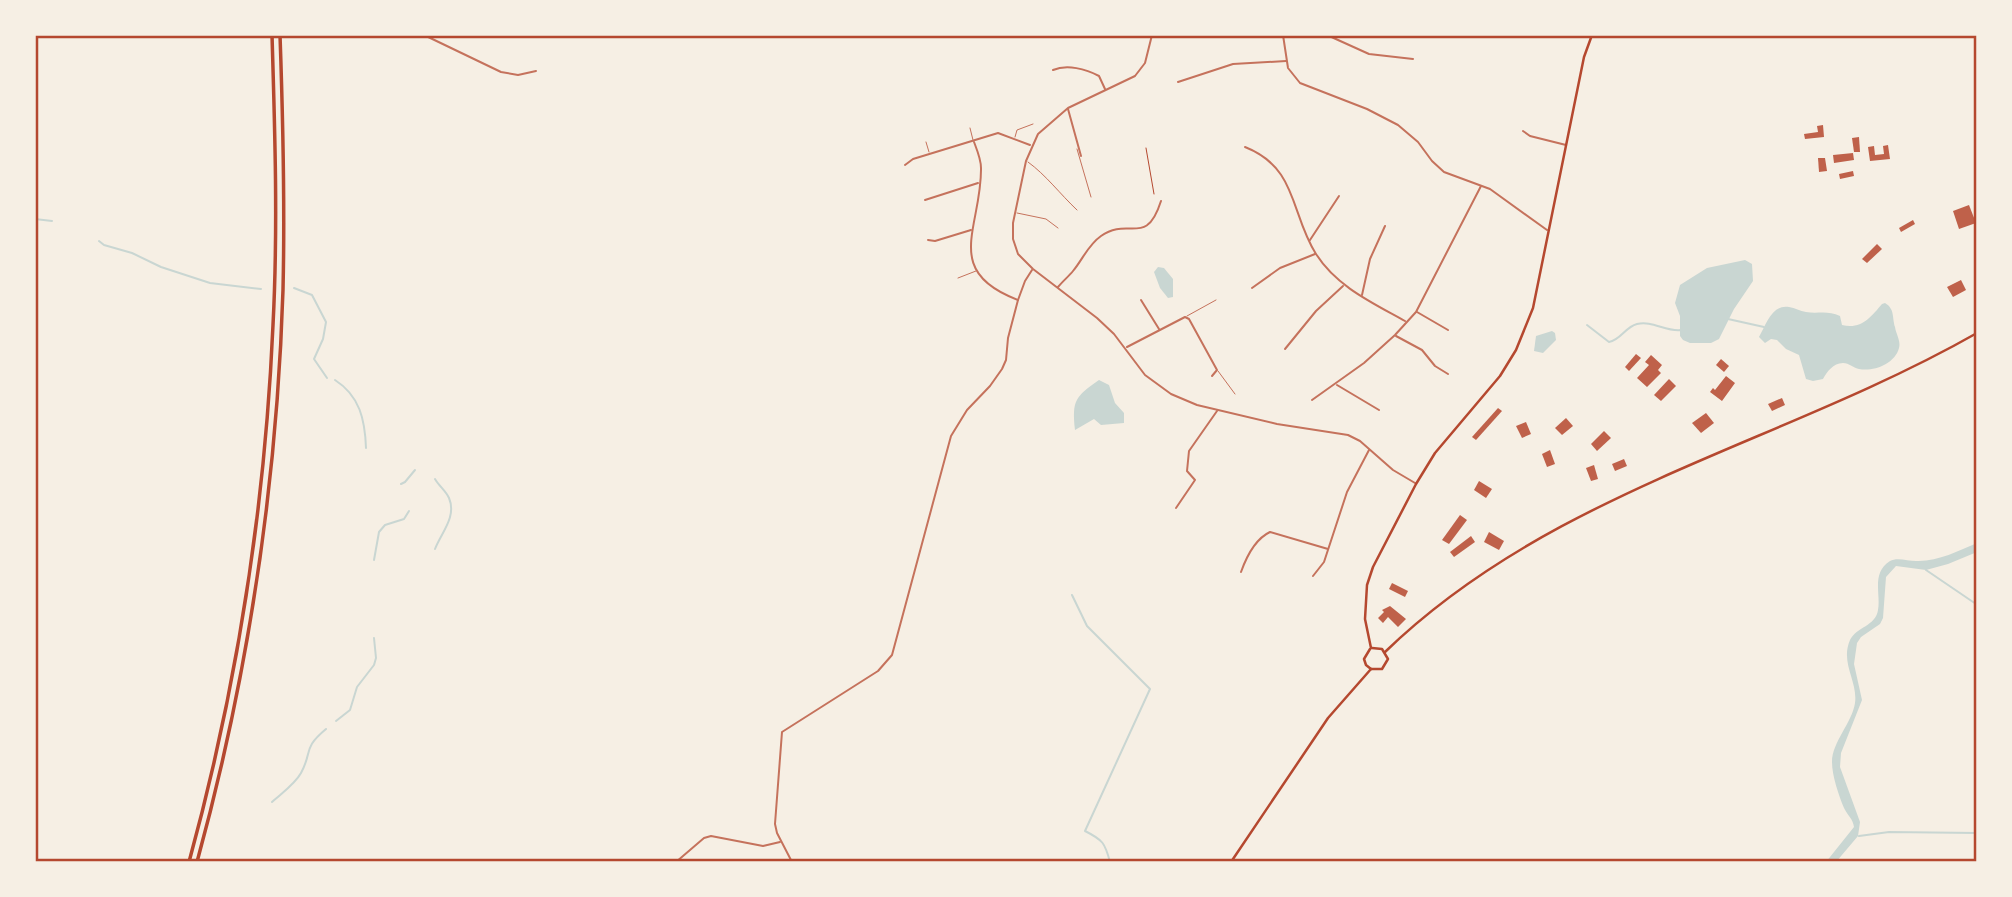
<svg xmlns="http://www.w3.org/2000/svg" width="2012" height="897" viewBox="0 0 2012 897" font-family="'Source Sans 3',sans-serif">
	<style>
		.water { fill: #c9d6d2 }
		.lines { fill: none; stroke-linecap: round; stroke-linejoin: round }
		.stream { stroke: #c9d6d2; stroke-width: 2 }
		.building { fill: #bf614a }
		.path { stroke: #b5482f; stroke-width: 1 }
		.service { stroke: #c5725c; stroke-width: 1 }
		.minor { stroke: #c5725c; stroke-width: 2 }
		.secondary { stroke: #b5482f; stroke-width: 2.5 }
		.motorway { stroke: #b5482f; stroke-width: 3.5 }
		.neatline { fill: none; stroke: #b5482f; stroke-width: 2.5 }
	</style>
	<rect width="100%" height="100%" fill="#f6efe4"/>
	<g class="water">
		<polygon points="1745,260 1752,264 1753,281 1734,309 1719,339 1711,343 1690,343 1683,340 1680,336 1680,316 1675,303 1680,285 1707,268"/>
		<polygon points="1158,267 1164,268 1173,279 1173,297 1168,298 1160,288 1154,272"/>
		<path d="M1885,303C1895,309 1892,317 1895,327C1896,334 1901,341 1899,348C1895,364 1873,372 1859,369C1854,368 1849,363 1843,363C1833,363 1827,372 1823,379L1813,381L1806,379L1799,355L1786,349L1777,340L1771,339L1765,343L1759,337C1766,325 1772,304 1789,307C1795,308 1800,311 1806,312C1818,314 1828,310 1840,316L1842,325C1861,330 1871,317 1882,304Z"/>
		<polygon points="1552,331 1555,333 1556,340 1543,353 1534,351 1536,336"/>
		<path d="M1099,380L1109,385L1115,403L1124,413V423L1101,425L1094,419L1075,430C1072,400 1075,397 1099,380Z"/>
		<path d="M1977,543V552L1948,564L1926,570L1896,566L1886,577L1883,618L1880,624L1861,637L1857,643L1854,664L1862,700L1841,753L1840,767L1860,822L1858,836L1836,862H1826L1854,827C1853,819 1848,816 1844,808C1839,796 1832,776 1832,762C1832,742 1852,723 1855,703C1858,681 1840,663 1850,640C1856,627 1876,626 1878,610C1881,594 1871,573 1890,561C1897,557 1908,561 1916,561C1937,562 1958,551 1977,543Z"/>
	</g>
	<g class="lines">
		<g class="stream">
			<polyline points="35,219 52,221"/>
			<polyline points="99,241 104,245 132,253 161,267 210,283 261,289"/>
			<polyline points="294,288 312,295 326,322 323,339 314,359 327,378"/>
			<polyline points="1728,319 1764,327"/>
			<path d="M1587,325L1609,342C1621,340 1625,327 1637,324C1652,320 1666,332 1681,330"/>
			<path d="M335,380C360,396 365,420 366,448"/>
			<path d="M435,479C439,486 446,491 449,498C457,517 441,533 435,549"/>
			<polyline points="401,484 405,482 415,470"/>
			<polyline points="374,560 379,532 385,525 404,519 409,511"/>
			<polyline points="1926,570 1976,604"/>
			<path d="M1072,595L1087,626L1150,689L1085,831C1103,840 1105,843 1110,862"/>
			<polyline points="336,721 350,710 357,687 374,665 376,658 374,638"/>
			<path d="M272,802C282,793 295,784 301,773C313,751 302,749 326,729"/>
			<polyline points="1859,836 1889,832 1977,833"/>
		</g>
	</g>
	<g class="building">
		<polygon points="1823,125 1824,137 1805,139 1804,134 1818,132 1817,126"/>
		<polygon points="1859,137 1860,152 1854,152 1852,138"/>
		<polygon points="1888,145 1890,159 1870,161 1868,147 1874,146 1875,155 1884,154 1883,146"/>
		<polygon points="1853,153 1854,160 1834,163 1833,155"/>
		<polygon points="1818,158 1825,158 1827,171 1819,172"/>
		<polygon points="1853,171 1854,176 1840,179 1839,174"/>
		<polygon points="1969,205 1976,223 1959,229 1953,211"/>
		<polygon points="1913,220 1915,224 1901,232 1899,228"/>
		<polygon points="1877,244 1882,249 1867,263 1862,259"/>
		<polygon points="1961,280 1966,290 1953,297 1947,287"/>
		<polygon points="1636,354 1641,358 1629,371 1625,367"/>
		<polygon points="1651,355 1662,365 1658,370 1661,373 1647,387 1637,378 1649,365 1645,362"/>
		<polygon points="1721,359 1729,366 1724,372 1716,365"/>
		<polygon points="1726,376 1735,383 1722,401 1710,392 1713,388 1715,390"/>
		<polygon points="1669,379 1676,386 1661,401 1654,395"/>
		<polygon points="1782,398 1785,405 1772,411 1768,404"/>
		<polygon points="1498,408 1502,411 1476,440 1472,437"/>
		<polygon points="1706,413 1714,423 1701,433 1692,423"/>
		<polygon points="1566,418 1573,426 1562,435 1555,428"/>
		<polygon points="1526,422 1531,434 1522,438 1516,426"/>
		<polygon points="1604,431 1611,438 1597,451 1591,444"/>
		<polygon points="1550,450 1555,464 1547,467 1542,454"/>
		<polygon points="1624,459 1627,466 1615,471 1612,464"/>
		<polygon points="1594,465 1598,479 1591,481 1586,468"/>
		<polygon points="1479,481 1492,489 1486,498 1474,490"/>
		<polygon points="1460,515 1467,520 1449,544 1442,540"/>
		<polygon points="1489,532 1504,541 1499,550 1484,542"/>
		<polygon points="1471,536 1475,542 1454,557 1450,552"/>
		<polygon points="1392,583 1408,591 1405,597 1389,589"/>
		<polygon points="1390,606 1406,619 1398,627 1388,617 1383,623 1378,618 1384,612 1382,610"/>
	</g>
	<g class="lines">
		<polyline class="path" points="1146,148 1154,194"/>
		<g class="service">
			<polyline points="970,128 973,140"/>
			<polyline points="1015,137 1017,130 1033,124"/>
			<polyline points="926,142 929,152"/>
			<polyline points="1077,149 1091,197"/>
			<path d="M1028,162C1046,175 1060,194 1077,210"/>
			<polyline points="1017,213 1046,219 1058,228"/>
			<polyline points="958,278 976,271"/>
			<polyline points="1187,316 1216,300"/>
			<polyline points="1218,371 1235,394"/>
		</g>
		<g class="minor">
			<polyline points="424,35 501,72 518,75 536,71"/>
			<polyline points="1152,35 1145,63 1135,76 1068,108 1038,134 1026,161 1013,223 1013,239 1018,254 1033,269 1097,318 1114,334 1145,375 1171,394 1197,405 1277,424 1348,435 1360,441 1393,470 1415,483"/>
			<polyline points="1283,35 1288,68 1300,83 1367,109 1398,125 1418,142 1432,161 1444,172 1490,189 1547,230"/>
			<polyline points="1327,35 1369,54 1413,59"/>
			<path d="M1053,70C1067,64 1086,69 1099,76L1105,89"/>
			<polyline points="1178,82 1233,64 1286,61"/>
			<polyline points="1068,109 1081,156"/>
			<polyline points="1523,131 1530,136 1566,145"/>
			<path d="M974,142C977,150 981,159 981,168C982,227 941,271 1018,300"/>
			<path d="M1245,147C1298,168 1290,213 1316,254C1337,287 1373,303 1405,321"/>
			<polyline points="905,165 913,159 998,133 1030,145"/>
			<polyline points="925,200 978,183"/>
			<polyline points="928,240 935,241 971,230"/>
			<polyline points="1310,240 1339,196"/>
			<path d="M1058,287C1063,281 1069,276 1073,271C1083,259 1088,245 1101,236C1129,216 1146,248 1161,201"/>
			<polyline points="1252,288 1280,268 1315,254"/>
			<polyline points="1362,295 1370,259 1385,226"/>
			<polyline points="1141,300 1159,329"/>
			<polyline points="1417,312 1448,330"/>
			<polyline points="1396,336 1422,350 1435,366 1448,374"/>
			<polyline points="1127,347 1185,317 1189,319 1217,370 1212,376"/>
			<polyline points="1285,349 1316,311 1343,286"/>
			<polyline points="1337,385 1379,410"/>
			<polyline points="1312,400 1364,363 1395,335 1416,312 1481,186"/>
			<polyline points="1176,508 1195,480 1187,471 1189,451 1217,411"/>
			<path d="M1241,572C1246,558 1255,539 1270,532L1328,549"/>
			<polyline points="1313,576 1324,562 1347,492 1369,450"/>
			<polyline points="676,862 704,838 711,836 763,846 780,842"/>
			<polyline points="792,862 777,833 775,824 782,732 878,671 892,655 951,436 967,410 990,386 1002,369 1006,360 1008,338 1018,300 1025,281 1032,270"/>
		</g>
		<g class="secondary">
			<polyline points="1371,648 1365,619 1367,585 1373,567 1416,484 1435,453 1500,376 1516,350 1533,308 1584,57 1592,35"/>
			<polyline points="1370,649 1364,659 1366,665 1371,669"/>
			<path d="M1385,652C1551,491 1782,444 1977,333"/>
			<polyline points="1371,669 1382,669 1388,659 1382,649 1372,648"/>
			<polyline points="1231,862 1328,718 1371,669"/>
		</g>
		<g class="motorway">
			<path d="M189,862C237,687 265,507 273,325C278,229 275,132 272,35"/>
			<path d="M197,862C248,676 277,483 283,290C285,205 283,120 280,35"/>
		</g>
	</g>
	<rect width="2012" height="897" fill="none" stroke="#f6efe4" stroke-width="74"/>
	<rect x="37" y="37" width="1938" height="823" class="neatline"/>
</svg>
